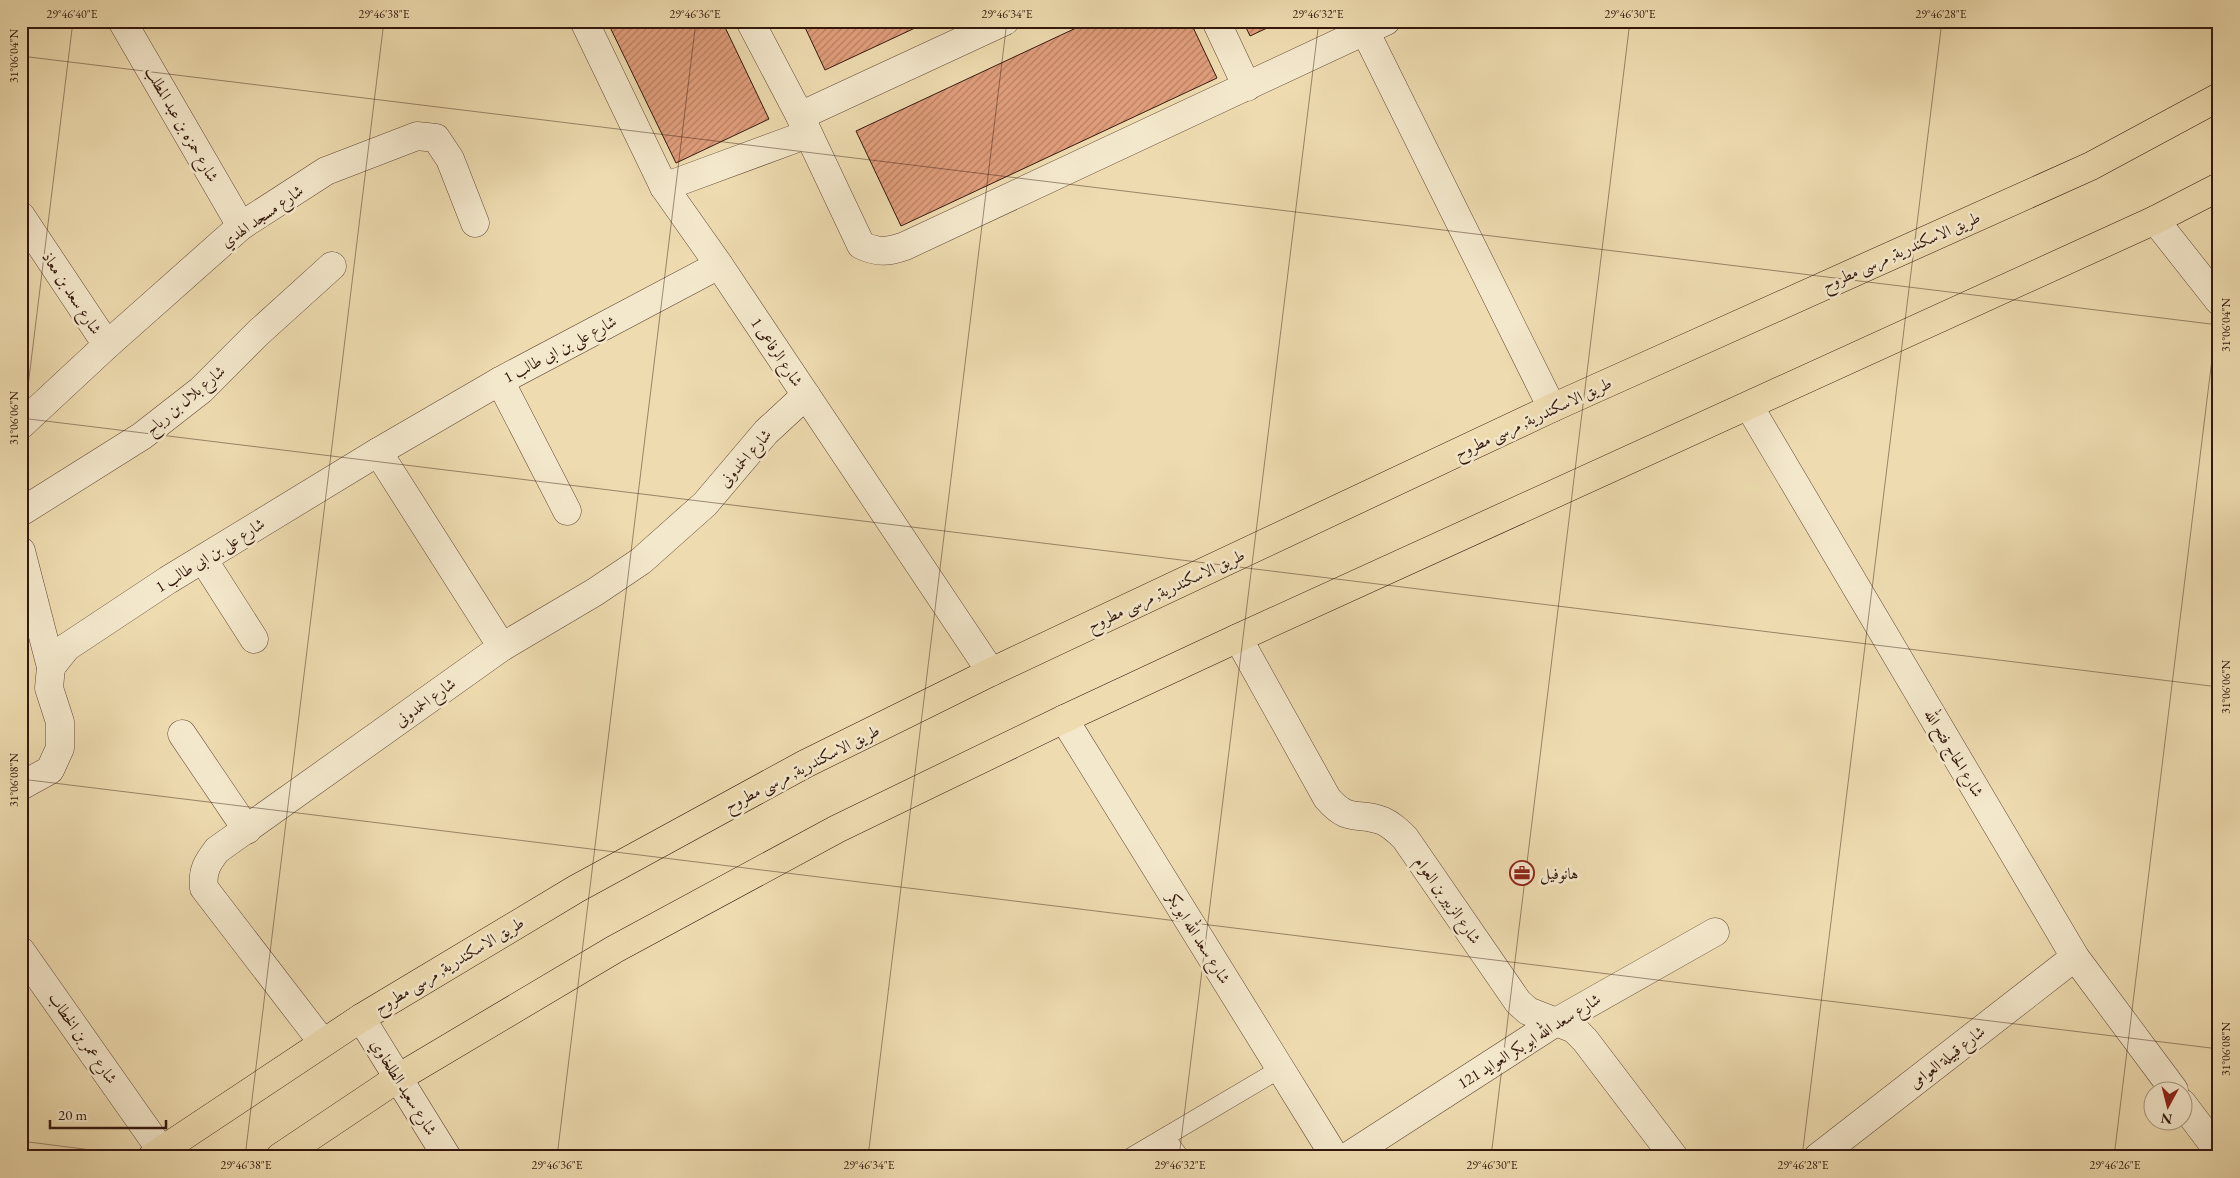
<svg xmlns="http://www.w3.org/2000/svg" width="2240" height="1178" viewBox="0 0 2240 1178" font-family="'EB Garamond',Amiri,serif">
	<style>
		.building { fill: url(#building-hatch); stroke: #34180d }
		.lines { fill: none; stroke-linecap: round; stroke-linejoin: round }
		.lane-casing { stroke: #624936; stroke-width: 19 }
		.street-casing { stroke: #624936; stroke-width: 29 }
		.primary-casing { stroke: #34180d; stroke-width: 29 }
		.lane { stroke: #f4e8cc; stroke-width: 18 }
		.street { stroke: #f4e8cc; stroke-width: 28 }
		.primary { stroke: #eedcb0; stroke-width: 28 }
		.ticks { fill: none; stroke: #34180d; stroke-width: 1; stroke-opacity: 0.45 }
		.labels { text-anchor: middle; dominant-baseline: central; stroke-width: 5; stroke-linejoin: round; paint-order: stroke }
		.street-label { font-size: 16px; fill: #34180d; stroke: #f4e8cc }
		.poi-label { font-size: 16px; fill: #34180d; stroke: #f4e8cc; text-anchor: start }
		.neatline { fill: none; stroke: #34180d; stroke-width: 2 }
		.ticks-label { font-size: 12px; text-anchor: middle; fill: #34180d }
	</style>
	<defs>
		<pattern id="building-hatch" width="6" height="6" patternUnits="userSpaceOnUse" patternTransform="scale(1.25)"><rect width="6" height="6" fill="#e19e7c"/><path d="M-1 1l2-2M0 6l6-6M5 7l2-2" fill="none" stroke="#b78064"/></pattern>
	</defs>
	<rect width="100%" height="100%" fill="#eedcb0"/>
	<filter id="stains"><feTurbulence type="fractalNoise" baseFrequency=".004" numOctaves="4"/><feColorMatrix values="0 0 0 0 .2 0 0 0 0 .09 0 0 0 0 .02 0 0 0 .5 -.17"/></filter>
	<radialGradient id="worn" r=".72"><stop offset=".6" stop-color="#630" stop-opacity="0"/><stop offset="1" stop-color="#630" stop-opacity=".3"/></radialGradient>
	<g class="building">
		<polygon points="607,21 722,21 769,119 676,163"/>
		<polygon points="802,21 930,21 825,70"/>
		<polygon points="1091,21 1190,21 1217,78 901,226 856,131"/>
		<polygon points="1243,21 1282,21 1250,36"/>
	</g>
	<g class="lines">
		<defs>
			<g id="lane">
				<polyline points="1165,1137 1180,1157"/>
				<polyline points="1131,1157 1280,1069"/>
			</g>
			<g id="street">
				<polyline points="122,21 241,226"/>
				<polyline points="584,21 664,187 719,265 991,672"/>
				<path d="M750,21L800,116L861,245C878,253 888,252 905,246L1386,21"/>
				<polyline points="1216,21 1247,87"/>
				<polyline points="1365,31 1552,408"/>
				<polyline points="800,116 1005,21"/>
				<polyline points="664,187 808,134"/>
				<polyline points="21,216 107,345"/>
				<polyline points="2155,220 2219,301"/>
				<polyline points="500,381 567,511"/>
				<polyline points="1749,406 2075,957 2174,1090"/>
				<polyline points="21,425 107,345 241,226 326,171 417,136 436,138 450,159 475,223"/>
				<polyline points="378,452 502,647"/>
				<polyline points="21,512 142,436 201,390 259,332 332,266"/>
				<polyline points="21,551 51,667 49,688 60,722 60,748 50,770 21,786"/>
				<polyline points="203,559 254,639"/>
				<path d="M1238,638L1327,798C1349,824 1358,811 1383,821C1392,825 1398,831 1405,838L1518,1002L1528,1011L1574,1029L1585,1040L1674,1157"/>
				<polyline points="51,667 67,647 168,580 378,452 500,381 719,265"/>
				<polyline points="1064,719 1335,1157"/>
				<polyline points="182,734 247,830"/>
				<polyline points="21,951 161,1150"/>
				<polyline points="361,1018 447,1157"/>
				<path d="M323,1043L204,888C202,871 207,863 217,850L502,647L595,592L641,561L705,504L766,432L806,395"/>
				<polyline points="2182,1103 2219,1152"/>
				<polyline points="1347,1157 1556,1022 1715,932"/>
				<polyline points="1818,1157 2075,957"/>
			</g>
			<g id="primary">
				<polyline points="152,1157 361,1018 576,889 805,764 991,672 1552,408 2091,166 2219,97"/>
				<polyline points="280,1157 398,1078 615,949 837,829 1064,719 1238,638 2155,220 2219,187"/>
			</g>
		</defs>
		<use href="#lane" class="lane-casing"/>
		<use href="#street" class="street-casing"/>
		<use href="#primary" class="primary-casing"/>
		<use href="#lane" class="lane"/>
		<use href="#street" class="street"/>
		<use href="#primary" class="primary"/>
	</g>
	<path class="ticks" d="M21,56L2219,325M21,418L2219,687M21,443L73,21M21,779L2219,1049M21,1141L146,1157M245,1157L384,21M557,1157L696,21M868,1157L1007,21M1179,1157L1319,21M1491,1157L1630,21M1802,1157L1942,21M2114,1157L2219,302"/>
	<defs>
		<symbol id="office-ring" viewBox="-11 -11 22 22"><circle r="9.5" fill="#f4e8cc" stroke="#8f2418" stroke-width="1.5"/><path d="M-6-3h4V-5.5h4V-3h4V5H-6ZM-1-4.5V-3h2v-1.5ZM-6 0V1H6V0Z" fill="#8f2418"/></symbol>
	</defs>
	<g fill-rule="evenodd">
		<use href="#office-ring" x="1508" y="859" width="28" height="28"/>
	</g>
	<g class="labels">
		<g class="street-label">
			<text transform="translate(182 124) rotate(60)">شارع حمزه بن عبد المطلب</text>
			<text transform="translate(262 216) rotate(-35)">شارع مسجد الهدي</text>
			<text transform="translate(1901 251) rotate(-24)">طريق الاسكندرية, مرسى مطروح</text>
			<text transform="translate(72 293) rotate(57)">شارع سعد بن معاذ</text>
			<text transform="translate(560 349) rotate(-28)">شارع على بن ابى طالب 1</text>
			<text transform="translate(777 352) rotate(56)">شارع الرفاعى 1</text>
			<text transform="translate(185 400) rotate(-40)">شارع بلال بن رباح</text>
			<text transform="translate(1533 418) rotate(-25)">طريق الاسكندرية, مرسى مطروح</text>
			<text transform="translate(745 458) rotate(-49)">شارع الحمدونى</text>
			<text transform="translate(210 555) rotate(-32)">شارع على بن ابى طالب 1</text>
			<text transform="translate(1166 590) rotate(-25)">طريق الاسكندرية, مرسى مطروح</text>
			<text transform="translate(425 702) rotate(-36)">شارع الحمدونى</text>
			<text transform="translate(1954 753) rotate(59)">شارع الحاج فتح الله</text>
			<text transform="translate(802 768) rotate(-27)">طريق الاسكندرية, مرسى مطروح</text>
			<text transform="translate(1448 900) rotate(55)">شارع الزبير بن العوام</text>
			<text transform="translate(1199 938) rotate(58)">شارع سعد الله ابو بكر</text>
			<text transform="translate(449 965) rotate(-31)">طريق الاسكندرية, مرسى مطروح</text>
			<text transform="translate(83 1038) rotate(55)">شارع عمر بن الخطاب</text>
			<text transform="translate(1529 1041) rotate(-32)">شارع سعد الله ابو بكر العوايد 121</text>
			<text transform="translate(1947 1057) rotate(-38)">شارع قبيلة العوامى</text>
			<text transform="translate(404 1087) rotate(58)">شارع سعيد الطلخاوي</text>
		</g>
		<g class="poi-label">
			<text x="1540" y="873">هانوفيل</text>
		</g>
	</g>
	<rect width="2240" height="1178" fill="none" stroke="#eedcb0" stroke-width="55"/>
	<g transform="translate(2168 1106) rotate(187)"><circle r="24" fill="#f4e8cc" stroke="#a79580"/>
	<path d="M0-4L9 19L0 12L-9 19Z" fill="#8f2418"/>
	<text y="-8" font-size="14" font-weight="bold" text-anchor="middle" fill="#34180d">N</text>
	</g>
	<path d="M50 1120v8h116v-8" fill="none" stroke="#34180d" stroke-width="2.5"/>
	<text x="58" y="1120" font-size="15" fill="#34180d" stroke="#f4e8cc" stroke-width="4" paint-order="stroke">20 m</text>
	<rect x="28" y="28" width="2184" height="1122" class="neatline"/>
	<g class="ticks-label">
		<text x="72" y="18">29°46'40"E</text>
		<text x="384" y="18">29°46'38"E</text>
		<text x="695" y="18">29°46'36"E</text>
		<text x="1007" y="18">29°46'34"E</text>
		<text x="1318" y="18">29°46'32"E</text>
		<text x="1630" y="18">29°46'30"E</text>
		<text x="1941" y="18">29°46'28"E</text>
		<text transform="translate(14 56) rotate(-90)" y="4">31°06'04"N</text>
		<text transform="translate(2226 325) rotate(-90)" y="4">31°06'04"N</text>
		<text transform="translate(14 418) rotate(-90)" y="4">31°06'06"N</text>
		<text transform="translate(2226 687) rotate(-90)" y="4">31°06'06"N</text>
		<text transform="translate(14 780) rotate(-90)" y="4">31°06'08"N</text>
		<text transform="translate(2226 1049) rotate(-90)" y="4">31°06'08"N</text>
		<text x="246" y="1169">29°46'38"E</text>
		<text x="557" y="1169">29°46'36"E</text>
		<text x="869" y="1169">29°46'34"E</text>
		<text x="1180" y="1169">29°46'32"E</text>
		<text x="1492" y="1169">29°46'30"E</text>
		<text x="1803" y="1169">29°46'28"E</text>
		<text x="2115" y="1169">29°46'26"E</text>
	</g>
	<rect width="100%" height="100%" filter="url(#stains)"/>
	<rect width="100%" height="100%" fill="url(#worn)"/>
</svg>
